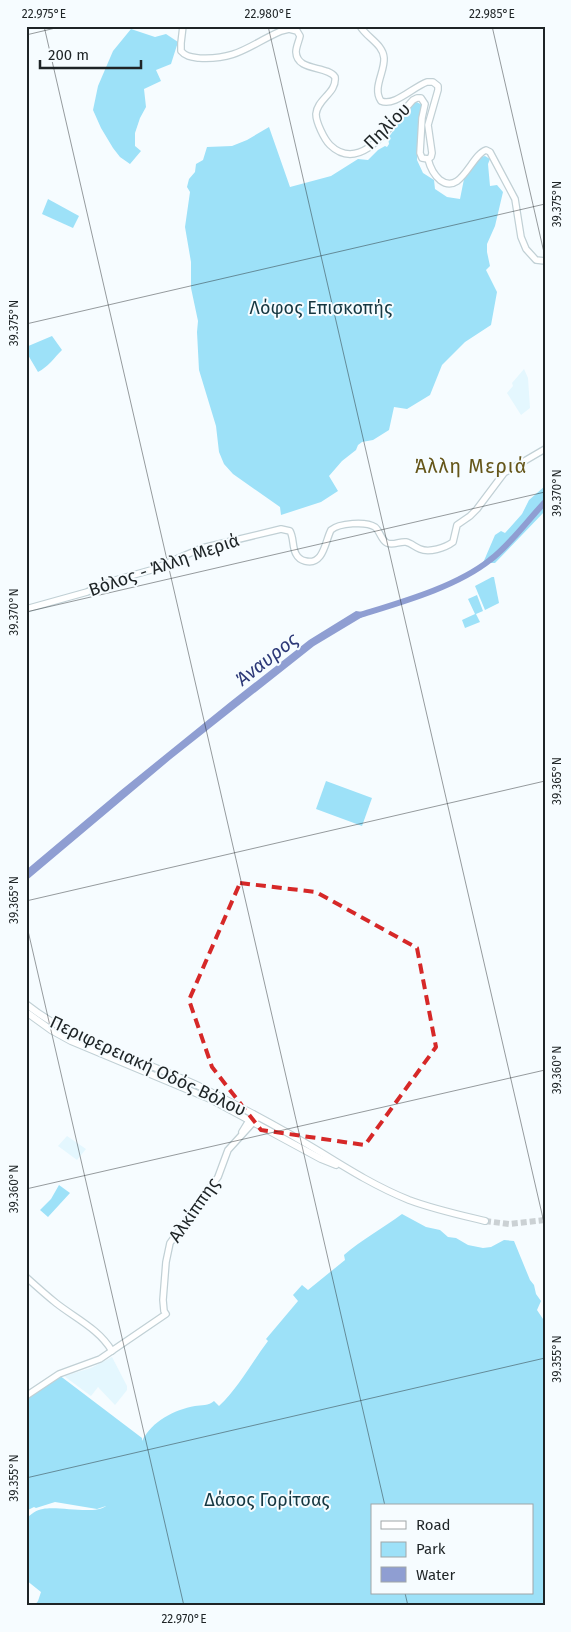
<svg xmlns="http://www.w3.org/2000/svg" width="571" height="1632" viewBox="0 0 571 1632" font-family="'Fira Sans',sans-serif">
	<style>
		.built { fill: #e4f7fe }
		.green { fill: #9de1f8; fill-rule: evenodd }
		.water { fill: #8f9ed2 }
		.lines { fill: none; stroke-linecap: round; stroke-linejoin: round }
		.river { stroke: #8f9ed2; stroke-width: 6 }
		.primary-tunnel { stroke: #cbd1d4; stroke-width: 6; stroke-dasharray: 6 3; stroke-linecap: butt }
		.secondary-casing { stroke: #c1d0d5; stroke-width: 8 }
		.primary-casing { stroke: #c1d0d5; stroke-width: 8 }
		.secondary { stroke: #fff; stroke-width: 5.5 }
		.primary { stroke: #fff; stroke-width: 6 }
		.marked { fill: none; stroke: #d62828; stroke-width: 4; stroke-dasharray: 10 6; stroke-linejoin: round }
		.ticks { fill: none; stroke: #1e2426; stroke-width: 1; stroke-opacity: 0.45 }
		.labels { text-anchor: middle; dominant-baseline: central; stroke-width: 4; stroke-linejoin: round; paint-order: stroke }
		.street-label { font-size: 18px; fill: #1e2426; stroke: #f6fcff }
		.park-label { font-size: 18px; fill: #153741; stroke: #f6fcff }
		.water-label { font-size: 19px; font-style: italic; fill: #2c3877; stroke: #f6fcff }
		.quarter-label { font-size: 20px; letter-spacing: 1px; fill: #65561a; stroke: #f6fcff }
		.neatline { fill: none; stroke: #1e2426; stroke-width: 2 }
		.ticks-label { font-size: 12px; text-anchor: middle; fill: #1e2426 }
	</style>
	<rect width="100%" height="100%" fill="#f6fcff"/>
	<g class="built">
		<polygon points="524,369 528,378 530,408 521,415 507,393 513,386 512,383"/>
		<polygon points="67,1136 86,1149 77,1160 58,1146"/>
		<polygon points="112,1357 127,1386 127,1390 115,1405 98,1387 91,1396 64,1376 91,1368"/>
	</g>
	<g class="green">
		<polygon points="131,29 155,37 166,34 178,42 171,64 156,70 161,81 144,89 146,107 140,118 135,133 135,146 141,151 130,164 120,157 113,148 101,128 93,110 98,86 113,51"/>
		<path d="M415,101L422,105L417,160L423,173L434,180L435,189L447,197L460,199L464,179L481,157L485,156L490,159L488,164L490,186L497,185L503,192L495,226L487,244V252L490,266L486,270L497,292L491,325L465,342L442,365L430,395L407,409L394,407L389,430L373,440L362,442L358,445L356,450L342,461L329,476L338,491L321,502L281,515L280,507L233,474L224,464L219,452L216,426L199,370L197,332L198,321L191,288V262L185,227L190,192L187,187L189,179L195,172L196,164L203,160L207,147L232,146L247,140L269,127L290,187L331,176L358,159L368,160L378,150L385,146L387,147L389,144L388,138C397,127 404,111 415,101Z"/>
		<polygon points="48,199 79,216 73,228 42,214"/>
		<path d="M52,336L62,350C54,358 48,367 38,372L28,355L26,347Z"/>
		<polygon points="545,486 545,511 495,563 483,563 495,535 501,531 505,533 522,514 529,500"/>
		<polygon points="492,577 494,577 499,603 485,610 475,586"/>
		<polygon points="477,595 483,611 476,614 480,622 465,628 462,620 475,614 468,599"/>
		<polygon points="326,781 372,798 362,826 316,809"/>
		<polygon points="59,1185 70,1193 48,1217 40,1210 51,1199"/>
		<path d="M402,1214L426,1227L440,1230L448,1237L456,1238L468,1245L483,1248L491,1247L504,1240L514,1241L530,1280L534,1285L536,1294L541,1301L537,1310L545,1322V1606H34L38,1601L41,1592L26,1580V1519C31,1514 36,1510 43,1509C59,1506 95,1515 106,1506L97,1509L55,1502L36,1508L34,1507L26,1511V1399L59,1375L142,1438V1441C152,1421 174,1410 195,1406C201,1405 209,1406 214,1401L219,1406C239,1387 252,1362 268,1341L266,1339L298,1301L293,1295L302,1285L308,1290L345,1260L344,1255C361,1240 383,1228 402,1214ZM372,1506H532V1593H372Z"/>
	</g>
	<polygon class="water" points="356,611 369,613 314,646 171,759 26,881 26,870 120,791 230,702 309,640"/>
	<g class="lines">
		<path class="river" d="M360,615C402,602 456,587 490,560C509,546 528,520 545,502"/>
		<polyline class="primary-tunnel" points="485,1221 509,1224 545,1220"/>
		<defs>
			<g id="secondary">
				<path d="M183,26L181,43V51C186,57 192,57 199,58C238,60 249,45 281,31L289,29L297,31L300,36C299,41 296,47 296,52C297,72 327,65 335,77C337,93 317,99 316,114C316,122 324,139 330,145C362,176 394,120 413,100L417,98H421L425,104L422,118L420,153L422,158L428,159"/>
				<path d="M360,26C367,38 383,44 384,58C385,72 372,88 381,101C394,107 413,87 427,82H433L438,86V90L428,125L432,153L431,157L428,159"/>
				<path d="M428,159C430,167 433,174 440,180C461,196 471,155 486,150L490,152L515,199L521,237L526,249L536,260L545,261"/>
				<path d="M26,609L87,592L112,581L151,570L202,548L281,529L290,531C294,538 292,547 296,554C298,558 301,560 305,561C324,566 325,541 331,530C339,523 366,521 375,527C380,531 381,540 387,543C393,546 400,541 406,542C411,543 415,547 420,549C429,553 445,548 453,542L457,525L470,516L477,509L504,473L545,449"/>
				<polyline points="242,1132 253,1114"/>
				<path d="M26,1277C36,1286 46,1295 56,1303C75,1318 99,1329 112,1351"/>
				<polyline points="26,1396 59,1374 100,1359 166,1314 164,1311 163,1300 166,1262 170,1243 218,1177 228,1150 258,1117"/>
			</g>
			<g id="primary">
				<path d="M26,1004C79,1046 143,1059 203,1088C243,1108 284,1130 322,1153C351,1171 377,1187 409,1200C433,1209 460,1215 485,1221"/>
				<polyline points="26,1012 51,1030 71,1041 210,1099 321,1159 336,1165"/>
			</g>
		</defs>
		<use href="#secondary" class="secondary-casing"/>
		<use href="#primary" class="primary-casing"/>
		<use href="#secondary" class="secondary"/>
		<use href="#primary" class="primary"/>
	</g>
	<path class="marked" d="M240,883L316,892L417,948L436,1047L365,1145L261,1130L212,1067L189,1000Z"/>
	<path class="ticks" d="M44,26L385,1506M268,26L545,1227M492,26L545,257M26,35L64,26M26,324L545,204M26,612L545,492M26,901L545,781M26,922L184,1606M26,1189L545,1070M26,1478L545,1358M405,1593L408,1606"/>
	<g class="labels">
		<g class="street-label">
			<text transform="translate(387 126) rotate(-45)">Πηλίου</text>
			<text transform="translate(164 565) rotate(-19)">Βόλος - Άλλη Μεριά</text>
			<text transform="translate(148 1066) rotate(25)">Περιφερειακή Οδός Βόλου</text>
			<text transform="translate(194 1210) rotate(-55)">Αλκίππης</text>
		</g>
		<g class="park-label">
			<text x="321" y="308">Λόφος Επισκοπής</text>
			<text x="267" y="1500">Δάσος Γορίτσας</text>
		</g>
		<g class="water-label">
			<text transform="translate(267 659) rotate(-38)">Άναυρος</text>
		</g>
		<g class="quarter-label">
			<text x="471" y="466">Άλλη Μεριά</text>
		</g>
	</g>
	<rect width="571" height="1632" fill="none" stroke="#f6fcff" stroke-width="55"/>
	<rect x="371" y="1504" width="162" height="90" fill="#f6fcff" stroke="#a0a6a8"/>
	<rect x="381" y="1521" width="25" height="8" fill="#ffffff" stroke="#a0a6a8"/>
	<text x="416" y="1530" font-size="15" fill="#1e2426">Road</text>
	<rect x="381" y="1542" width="25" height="15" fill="#9de1f8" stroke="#a0a6a8"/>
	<text x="416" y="1554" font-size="15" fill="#1e2426">Park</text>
	<rect x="381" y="1567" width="25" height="15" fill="#8f9ed2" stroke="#a0a6a8"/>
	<text x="416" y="1580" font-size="15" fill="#1e2426">Water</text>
	<path d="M40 60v8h101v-8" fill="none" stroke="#1e2426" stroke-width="2.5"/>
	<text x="48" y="60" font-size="15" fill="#1e2426" stroke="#f6fcff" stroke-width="4" paint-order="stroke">200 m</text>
	<rect x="28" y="28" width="516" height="1576" class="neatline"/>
	<g class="ticks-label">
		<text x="44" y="18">22.975°E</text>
		<text x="268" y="18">22.980°E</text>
		<text x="492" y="18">22.985°E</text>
		<text transform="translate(557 204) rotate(-90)" y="4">39.375°N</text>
		<text transform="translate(14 323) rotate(-90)" y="4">39.375°N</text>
		<text transform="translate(557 493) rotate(-90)" y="4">39.370°N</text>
		<text transform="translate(14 612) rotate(-90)" y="4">39.370°N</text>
		<text transform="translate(557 781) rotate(-90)" y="4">39.365°N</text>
		<text transform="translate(14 900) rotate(-90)" y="4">39.365°N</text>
		<text transform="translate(557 1070) rotate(-90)" y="4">39.360°N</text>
		<text transform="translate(14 1189) rotate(-90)" y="4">39.360°N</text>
		<text transform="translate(557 1359) rotate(-90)" y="4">39.355°N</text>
		<text transform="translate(14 1478) rotate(-90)" y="4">39.355°N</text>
		<text x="184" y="1623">22.970°E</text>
	</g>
</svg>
